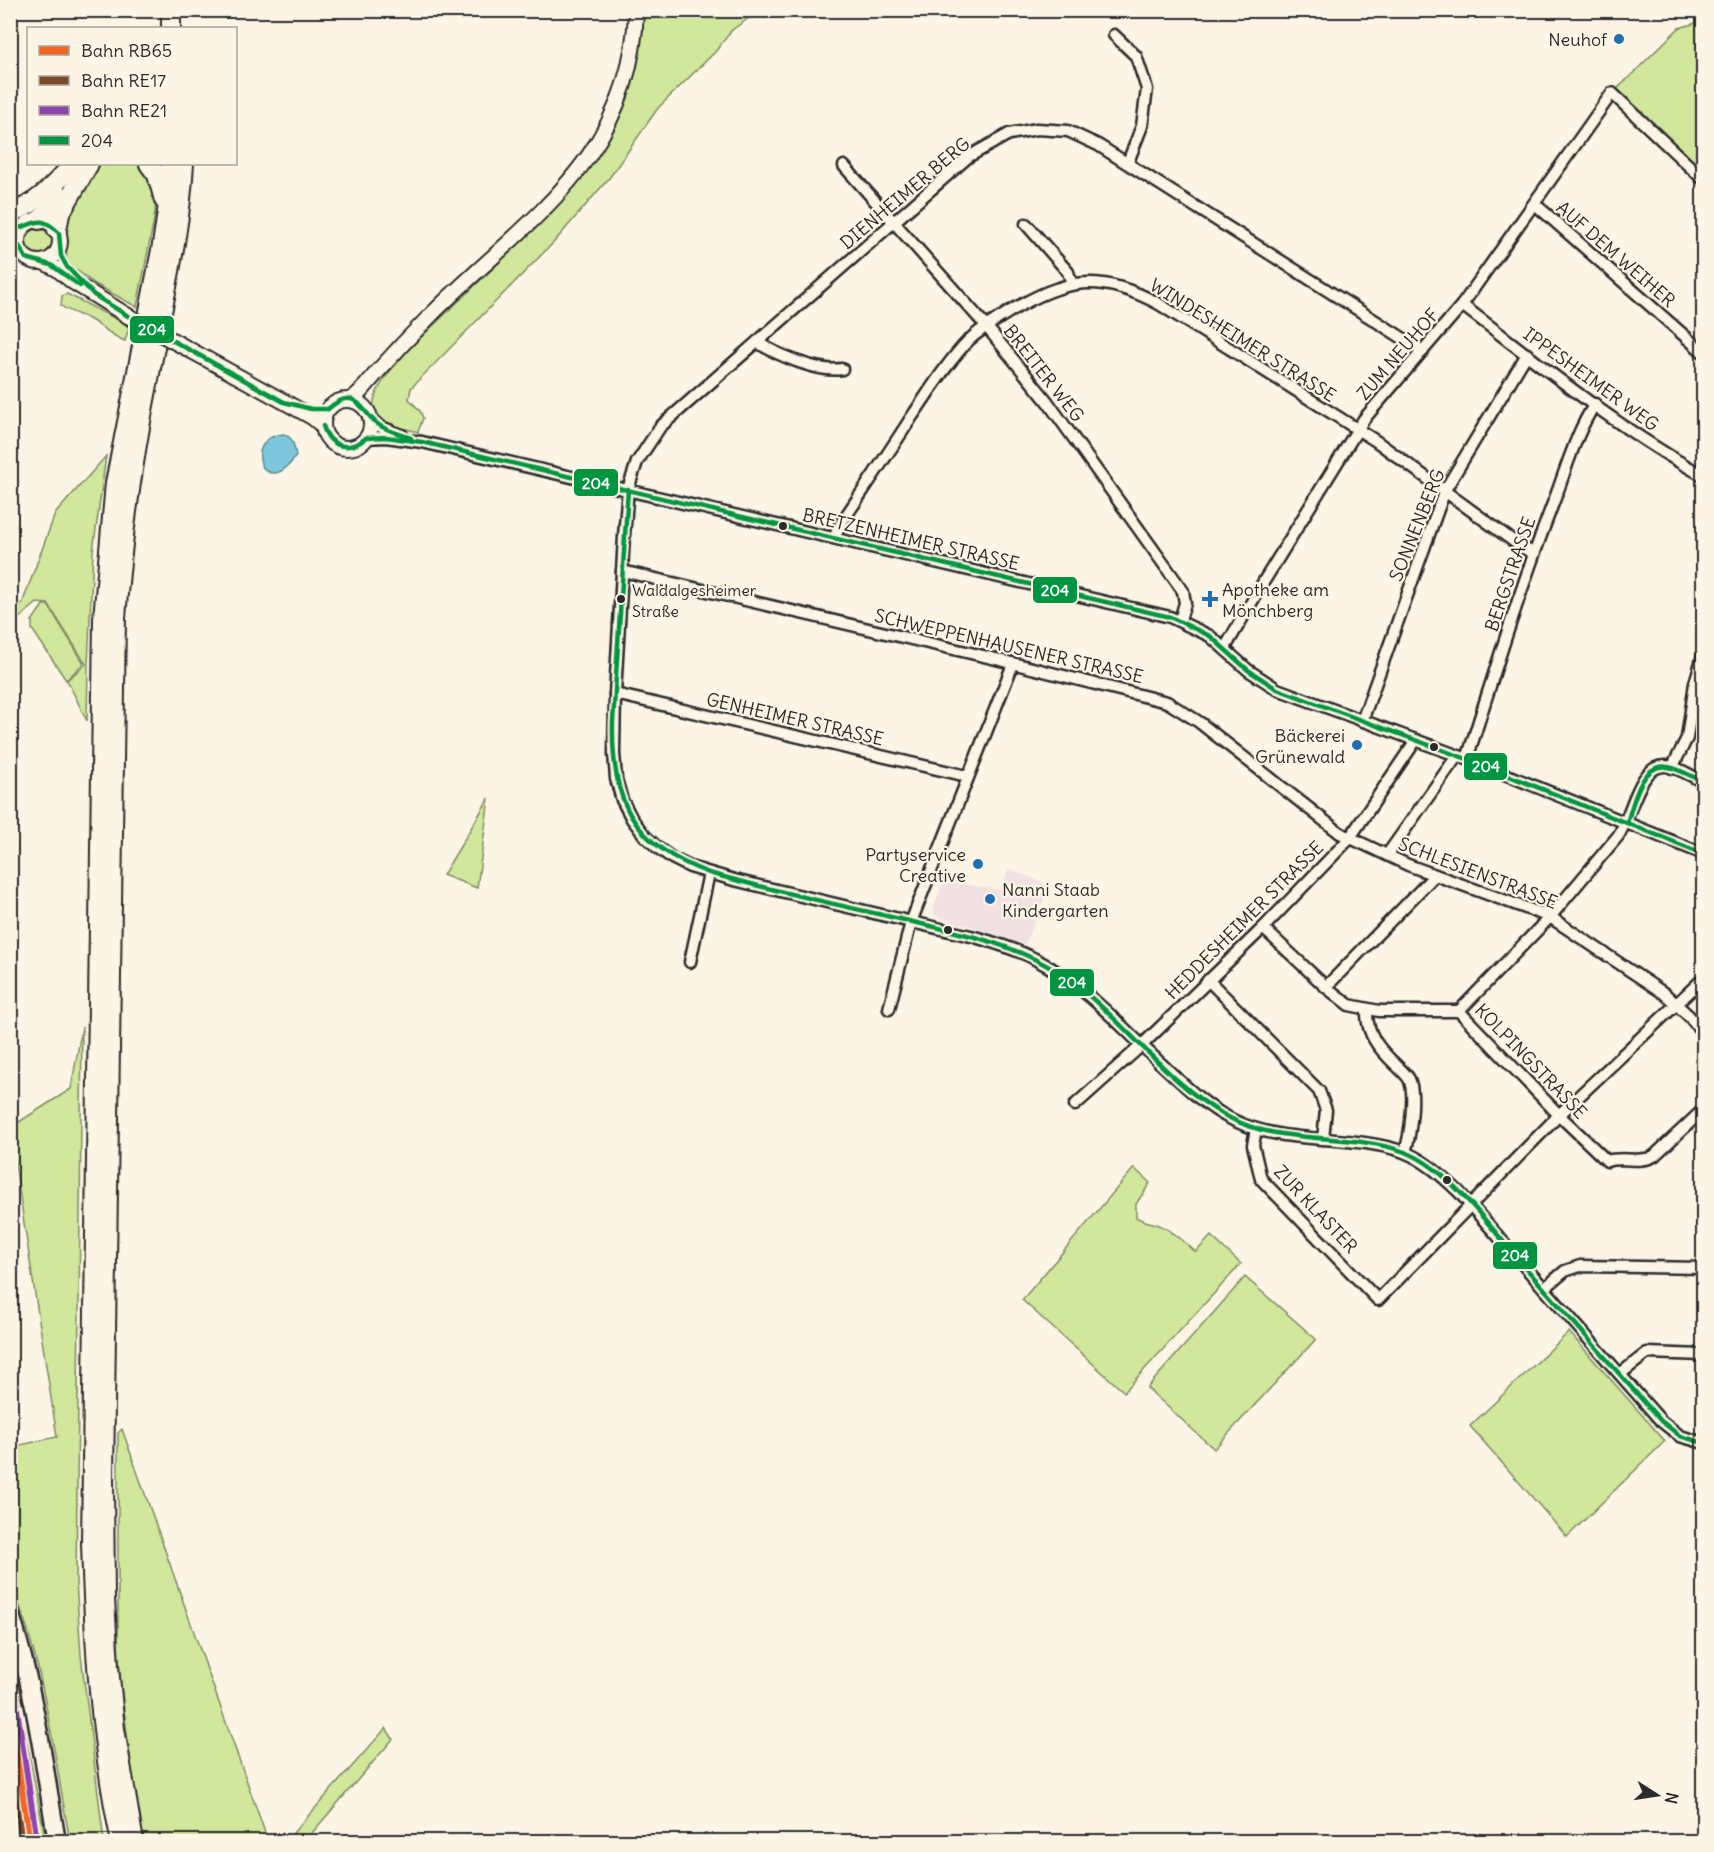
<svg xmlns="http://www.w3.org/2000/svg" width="1714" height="1852" viewBox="0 0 1714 1852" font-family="Delius,sans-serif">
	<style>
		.built { fill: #f1e1e2 }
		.green { fill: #d0e79c; stroke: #7e8964; stroke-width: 1.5 }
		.water { fill: #7bc7db; stroke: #5b8995; stroke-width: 1.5 }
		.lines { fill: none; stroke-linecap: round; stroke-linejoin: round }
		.minor-casing { stroke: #2b2b2b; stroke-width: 15 }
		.tertiary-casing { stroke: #2b2b2b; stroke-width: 18 }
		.primary-casing { stroke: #2b2b2b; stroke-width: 21 }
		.trunk-casing { stroke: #2b2b2b; stroke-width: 22 }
		.minor { stroke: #fcf5e5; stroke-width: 10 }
		.tertiary { stroke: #fcf5e5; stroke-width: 14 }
		.primary { stroke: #fcf5e5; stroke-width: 16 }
		.trunk { stroke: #fcf5e5; stroke-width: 18 }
		.tertiary-bridge-casing { stroke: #2b2b2b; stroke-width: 18; stroke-linecap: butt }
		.tertiary-bridge { stroke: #fcf5e5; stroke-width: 14 }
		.bus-1-casing { stroke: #fcf5e5; stroke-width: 9 }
		.bus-1 { stroke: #009641; stroke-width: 4.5 }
		.rail-1-casing { stroke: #fcf5e5; stroke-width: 10 }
		.rail-2-casing { stroke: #fcf5e5; stroke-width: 10 }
		.rail-3-casing { stroke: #fcf5e5; stroke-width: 10 }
		.rail-1 { stroke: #f26522; stroke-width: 6 }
		.rail-2 { stroke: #7a4b2a; stroke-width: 6 }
		.rail-3 { stroke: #8e44ad; stroke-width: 6 }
		.poi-dot { fill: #1f6fb2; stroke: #fcf5e5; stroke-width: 2 }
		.bus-dot { fill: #2b2b2b; stroke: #fcf5e5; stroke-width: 2 }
		.labels { text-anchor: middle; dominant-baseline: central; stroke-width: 4.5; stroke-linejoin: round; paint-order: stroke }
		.bus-label { font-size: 16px; fill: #2b2b2b; stroke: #fcf5e5; text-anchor: start }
		.poi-label { font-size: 18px; fill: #2b2b2b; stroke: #fcf5e5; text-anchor: end }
		.street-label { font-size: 18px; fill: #2b2b2b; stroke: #fcf5e5 }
		.line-badge { stroke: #fcf5e5; stroke-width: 2 }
		.badge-label { font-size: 16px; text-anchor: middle; font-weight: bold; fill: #fff }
	</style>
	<rect width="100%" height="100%" fill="#fcf5e5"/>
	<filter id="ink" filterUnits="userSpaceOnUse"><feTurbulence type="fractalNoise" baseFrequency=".0167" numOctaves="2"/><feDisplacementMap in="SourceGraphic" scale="12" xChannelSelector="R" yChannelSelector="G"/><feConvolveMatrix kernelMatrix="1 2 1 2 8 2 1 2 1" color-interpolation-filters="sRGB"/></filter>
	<g filter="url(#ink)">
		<g class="built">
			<polygon points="1009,869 1049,885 1025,945 975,928 940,918 934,914 933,908 944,881 1001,890"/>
			<polygon points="10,1699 18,1732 33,1841 21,1841 11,1764"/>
		</g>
		<g class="green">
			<path d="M644,11H705L712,18L723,11H759L732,30L715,52L658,108L610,177L555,241L411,388L409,399L420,411L423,418L418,432C407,429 391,427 381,420C356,402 400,360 413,345C446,313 479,282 512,250C589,176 639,123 644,11Z"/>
			<polygon points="1697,11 1703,11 1702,170 1616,90 1679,28 1696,23"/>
			<polygon points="97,164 141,164 149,173 156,201 154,220 137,307 95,284 71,266 67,259 63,226"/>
			<circle cx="39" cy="242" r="13"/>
			<path d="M67,294L124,323L129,328L125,341C111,336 101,325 87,318C78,314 70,312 61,306L62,296Z"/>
			<polygon points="106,456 93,551 88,665 87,721 67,680 86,664 48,604 37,603 11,625 11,613 22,604 55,514"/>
			<polygon points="43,605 48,605 84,663 66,680 32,629 32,621"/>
			<polygon points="489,798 477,888 443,875"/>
			<path d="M82,1027L76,1582L81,1655L104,1842L70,1841C54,1756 44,1661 10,1581L11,1447L57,1437L11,1138V1127L71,1089Z"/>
			<path d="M1134,1168L1150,1183L1136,1204V1217C1144,1222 1151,1222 1159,1225C1173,1230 1185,1243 1196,1252L1211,1236L1241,1264L1124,1392L1022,1300Z"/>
			<polygon points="1245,1277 1316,1339 1214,1449 1147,1388"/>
			<polygon points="1569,1332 1665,1441 1567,1537 1470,1426"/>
			<polygon points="122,1429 268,1841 143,1841 137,1811 121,1687 118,1647 118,1433"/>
			<polygon points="11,1660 46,1841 33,1841 18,1732 11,1699"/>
			<polygon points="386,1728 393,1739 305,1841 286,1841"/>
			<polygon points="10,1764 21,1841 11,1841"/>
		</g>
		<path class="water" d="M284,434C294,438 294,446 296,456C263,504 240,436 284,434Z"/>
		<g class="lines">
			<defs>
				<g id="minor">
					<polyline points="1114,35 1136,56 1147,89 1142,126 1128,162"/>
					<polyline points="844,166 986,326 1047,401 1183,591 1185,603 1180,620"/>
					<polyline points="1535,204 1704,353"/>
					<polyline points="1026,224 1068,272 1072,284"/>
					<path d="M1462,305C1540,364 1618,429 1704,476"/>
					<path d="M757,342C777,355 819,373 842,369"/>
					<path d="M1423,351L1098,145L1068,131L1037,129L1009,134L968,157L660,427L637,462L628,489L624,536L615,694L614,753L616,779L622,800L632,819L645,836L658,848L672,858L690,867L734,880L975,937C996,943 1016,949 1035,959C1082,983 1119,1024 1157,1060C1181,1082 1205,1107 1235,1121C1288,1146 1350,1133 1404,1152C1425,1160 1443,1177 1459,1192L1661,1421L1680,1436L1704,1443"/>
					<polyline points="369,416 381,427 402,435"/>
					<polyline points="366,438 386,437 422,442 1170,617 1210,636 1248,670 1277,689 1467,759 1704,854"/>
					<path d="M834,538L840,525C864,489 888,454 911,418C929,392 946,364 968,341C980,329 995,321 1009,312C1065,278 1100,272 1159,304L1376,441L1520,546L1533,553"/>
					<polyline points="622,571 996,659 1167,702 1199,722 1340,833 1408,865 1550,917 1665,994 1689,1016 1704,1034"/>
					<polyline points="1225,648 1264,581 1364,419 1462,305 1612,93 1704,180"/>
					<polyline points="615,694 967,776"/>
					<polyline points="1362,721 1445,490 1527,354"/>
					<path d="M1467,759C1495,670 1523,580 1557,493C1568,463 1577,431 1595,404"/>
					<polyline points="1672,768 1687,738 1695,683 1704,652"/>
					<polyline points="1387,855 1457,756"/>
					<path d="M1263,928L1326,987L1349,1005L1379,1011H1459L1559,1115L1607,1161C1623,1156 1640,1164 1654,1156L1704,1109"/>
					<polyline points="690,962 709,873"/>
					<polyline points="1208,980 1319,1091 1326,1110 1323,1139"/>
					<polyline points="1326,987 1435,875"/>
					<polyline points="889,1009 911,922 1013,664"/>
					<path d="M1367,1010C1366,1034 1379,1049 1396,1065C1400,1069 1406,1074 1409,1079C1416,1093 1410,1137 1405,1152"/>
					<path d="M1459,1011L1550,917L1618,836C1631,818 1638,765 1665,766C1677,766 1692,777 1704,782"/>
					<polyline points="1075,1105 1142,1045 1263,928 1349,839 1416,740"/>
					<polyline points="1256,1129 1253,1145 1261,1179 1378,1300 1559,1115 1704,978"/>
					<polyline points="1545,1288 1565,1271 1580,1266 1704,1268"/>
					<polyline points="1620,1374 1647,1353 1704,1355"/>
				</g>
				<g id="tertiary">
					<circle cx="39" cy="241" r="21"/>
					<polyline points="43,262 57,269 73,282 128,316"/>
					<polyline points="179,344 312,417 323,426"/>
					<path d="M351,400C362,392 370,380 379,370C395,352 412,334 429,317C524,221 632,161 636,10"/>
					<circle cx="347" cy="424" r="24"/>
				</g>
				<path id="primary" d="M10,1612C34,1687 44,1764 57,1842"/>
				<g id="trunk">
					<polyline points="171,10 171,28"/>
					<polyline points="149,164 157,175 164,200"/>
					<path d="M10,213C38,204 54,185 73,164"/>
					<polyline points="39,220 48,213 59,195"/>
					<polyline points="57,230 60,214 89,164"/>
					<path d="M121,1842C100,1743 94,1644 91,1543L103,618L115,483L162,245L167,212L171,164"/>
					<path d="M134,1842L115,1729L109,1667L105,1599L104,1477L116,618C122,537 133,459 149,379C162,307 180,237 184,164"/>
				</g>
			</defs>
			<use href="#minor" class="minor-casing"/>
			<use href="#tertiary" class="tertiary-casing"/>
			<use href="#primary" class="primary-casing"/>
			<use href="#trunk" class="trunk-casing"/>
			<use href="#minor" class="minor"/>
			<use href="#tertiary" class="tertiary"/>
			<use href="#primary" class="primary"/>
			<use href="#trunk" class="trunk"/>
			<defs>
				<polyline id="tertiary-bridge" points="128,316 179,344"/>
			</defs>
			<use href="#tertiary-bridge" class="tertiary-bridge-casing"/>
			<use href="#tertiary-bridge" class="tertiary-bridge"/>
			<defs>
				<g id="bus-1">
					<path d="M10,229C34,229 36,210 59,233L61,256L67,267L94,295L128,316L284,402L311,409H328"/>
					<polyline points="10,240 19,246 26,258 51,265 80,286"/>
					<path d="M328,409C357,383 361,413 379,425C388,431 400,434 411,438"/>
					<path d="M323,426C330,448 349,452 366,438"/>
					<polyline points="366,438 386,437 422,442 1170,617 1210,636 1248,670 1277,689 1467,759 1704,854"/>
					<path d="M628,489L613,722C611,801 632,845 709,873C768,889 828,903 887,916C945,930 1005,939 1056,971C1119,1011 1162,1080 1226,1116C1281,1147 1347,1131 1405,1152C1449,1168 1493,1231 1524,1266C1570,1318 1615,1369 1661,1421L1680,1436L1704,1443"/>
					<path d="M1627,823C1633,804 1641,762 1668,767C1680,769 1692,777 1704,782"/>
				</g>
			</defs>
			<use href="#bus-1" class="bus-1-casing"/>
			<use href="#bus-1" class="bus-1"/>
			<defs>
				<polyline id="rail-1" points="10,1713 30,1842"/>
				<polyline id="rail-2" points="10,1763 22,1842"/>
				<polyline id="rail-3" points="17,1709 37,1841"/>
			</defs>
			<use href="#rail-1" class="rail-1-casing"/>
			<use href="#rail-2" class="rail-2-casing"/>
			<use href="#rail-3" class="rail-3-casing"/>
			<use href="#rail-1" class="rail-1"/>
			<use href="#rail-2" class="rail-2"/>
			<use href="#rail-3" class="rail-3"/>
		</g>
	</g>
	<g class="poi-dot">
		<circle cx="1619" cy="39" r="6"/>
		<path d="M1207 590h6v6h6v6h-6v6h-6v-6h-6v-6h6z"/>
		<circle cx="1357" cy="745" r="6"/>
		<circle cx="978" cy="864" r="6"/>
		<circle cx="990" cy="899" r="6"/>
	</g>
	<g class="bus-dot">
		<circle cx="783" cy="526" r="5"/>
		<circle cx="621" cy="599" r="5"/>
		<circle cx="1434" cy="747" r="5"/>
		<circle cx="948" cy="930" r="5"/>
		<circle cx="1447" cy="1180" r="5"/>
	</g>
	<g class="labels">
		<g class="bus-label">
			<text x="632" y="590">Waldalgesheimer<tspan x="632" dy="21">Straße</tspan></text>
		</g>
		<g class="poi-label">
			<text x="1607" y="39">Neuhof</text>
			<text x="1222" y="589" text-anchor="start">Apotheke am<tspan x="1222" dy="21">Mönchberg</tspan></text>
			<text x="1345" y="735">Bäckerei<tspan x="1345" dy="21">Grünewald</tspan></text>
			<text x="966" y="854">Partyservice<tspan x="966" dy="21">Creative</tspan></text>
			<text x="1002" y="889" text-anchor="start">Nanni Staab<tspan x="1002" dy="21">Kindergarten</tspan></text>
		</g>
		<g class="street-label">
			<text transform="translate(905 193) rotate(-40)">DIENHEIMER BERG</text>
			<text transform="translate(1616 254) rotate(41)">AUF DEM WEIHER</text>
			<text transform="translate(1243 340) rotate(32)">WINDESHEIMER STRASSE</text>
			<text transform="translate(1398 354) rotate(-49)">ZUM NEUHOF</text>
			<text transform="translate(1044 373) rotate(52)">BREITER WEG</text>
			<text transform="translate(1591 379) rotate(36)">IPPESHEIMER WEG</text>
			<text transform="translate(1417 525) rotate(-68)">SONNENBERG</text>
			<text transform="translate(911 539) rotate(13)">BRETZENHEIMER STRASSE</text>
			<text transform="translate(1510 574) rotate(-71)">BERGSTRASSE</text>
			<text transform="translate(1009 646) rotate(13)">SCHWEPPENHAUSENER STRASSE</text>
			<text transform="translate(795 719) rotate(13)">GENHEIMER STRASSE</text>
			<text transform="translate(1478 873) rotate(21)">SCHLESIENSTRASSE</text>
			<text transform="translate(1244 920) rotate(-45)">HEDDESHEIMER STRASSE</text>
			<text transform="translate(1531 1061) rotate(46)">KOLPINGSTRASSE</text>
			<text transform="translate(1316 1209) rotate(47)">ZUR KLASTER</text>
		</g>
	</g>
	<g class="line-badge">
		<rect x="129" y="315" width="46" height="29" rx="6" fill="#009641"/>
		<rect x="573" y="468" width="46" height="29" rx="6" fill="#009641"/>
		<rect x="1032" y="576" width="46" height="28" rx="6" fill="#009641"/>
		<rect x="1463" y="752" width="45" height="29" rx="6" fill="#009641"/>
		<rect x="1049" y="968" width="46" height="29" rx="6" fill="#009641"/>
		<rect x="1492" y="1241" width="46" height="29" rx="6" fill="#009641"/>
	</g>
	<g class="badge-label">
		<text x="152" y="335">204</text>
		<text x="596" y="489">204</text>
		<text x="1055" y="596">204</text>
		<text x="1486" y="772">204</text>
		<text x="1072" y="988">204</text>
		<text x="1515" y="1261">204</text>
	</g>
	<rect width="1714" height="1852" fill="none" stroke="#fcf5e5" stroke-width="36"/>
	<rect x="18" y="18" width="1678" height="1816" fill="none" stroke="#2b2b2b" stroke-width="2" filter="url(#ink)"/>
	<rect x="27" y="27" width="210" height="138" fill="#fcf5e5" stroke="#a8a49b" stroke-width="1.5"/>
	<rect x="39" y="46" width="30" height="9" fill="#f26522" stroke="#a8a49b" stroke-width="1.5"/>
	<text x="81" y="57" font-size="18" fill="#2b2b2b">Bahn RB65</text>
	<rect x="39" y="76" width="30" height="9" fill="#7a4b2a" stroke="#a8a49b" stroke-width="1.5"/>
	<text x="81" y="87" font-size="18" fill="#2b2b2b">Bahn RE17</text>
	<rect x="39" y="106" width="30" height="9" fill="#8e44ad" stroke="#a8a49b" stroke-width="1.5"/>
	<text x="81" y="117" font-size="18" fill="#2b2b2b">Bahn RE21</text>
	<rect x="39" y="136" width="30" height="9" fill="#009641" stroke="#a8a49b" stroke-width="1.5"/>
	<text x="81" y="147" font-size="18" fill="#2b2b2b">204</text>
	<g transform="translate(1657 1795) rotate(102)" stroke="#fcf5e5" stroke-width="4.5" paint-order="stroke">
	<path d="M0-4.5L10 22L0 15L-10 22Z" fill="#2b2b2b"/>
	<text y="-9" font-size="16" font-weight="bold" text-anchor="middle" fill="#2b2b2b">N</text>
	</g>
</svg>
